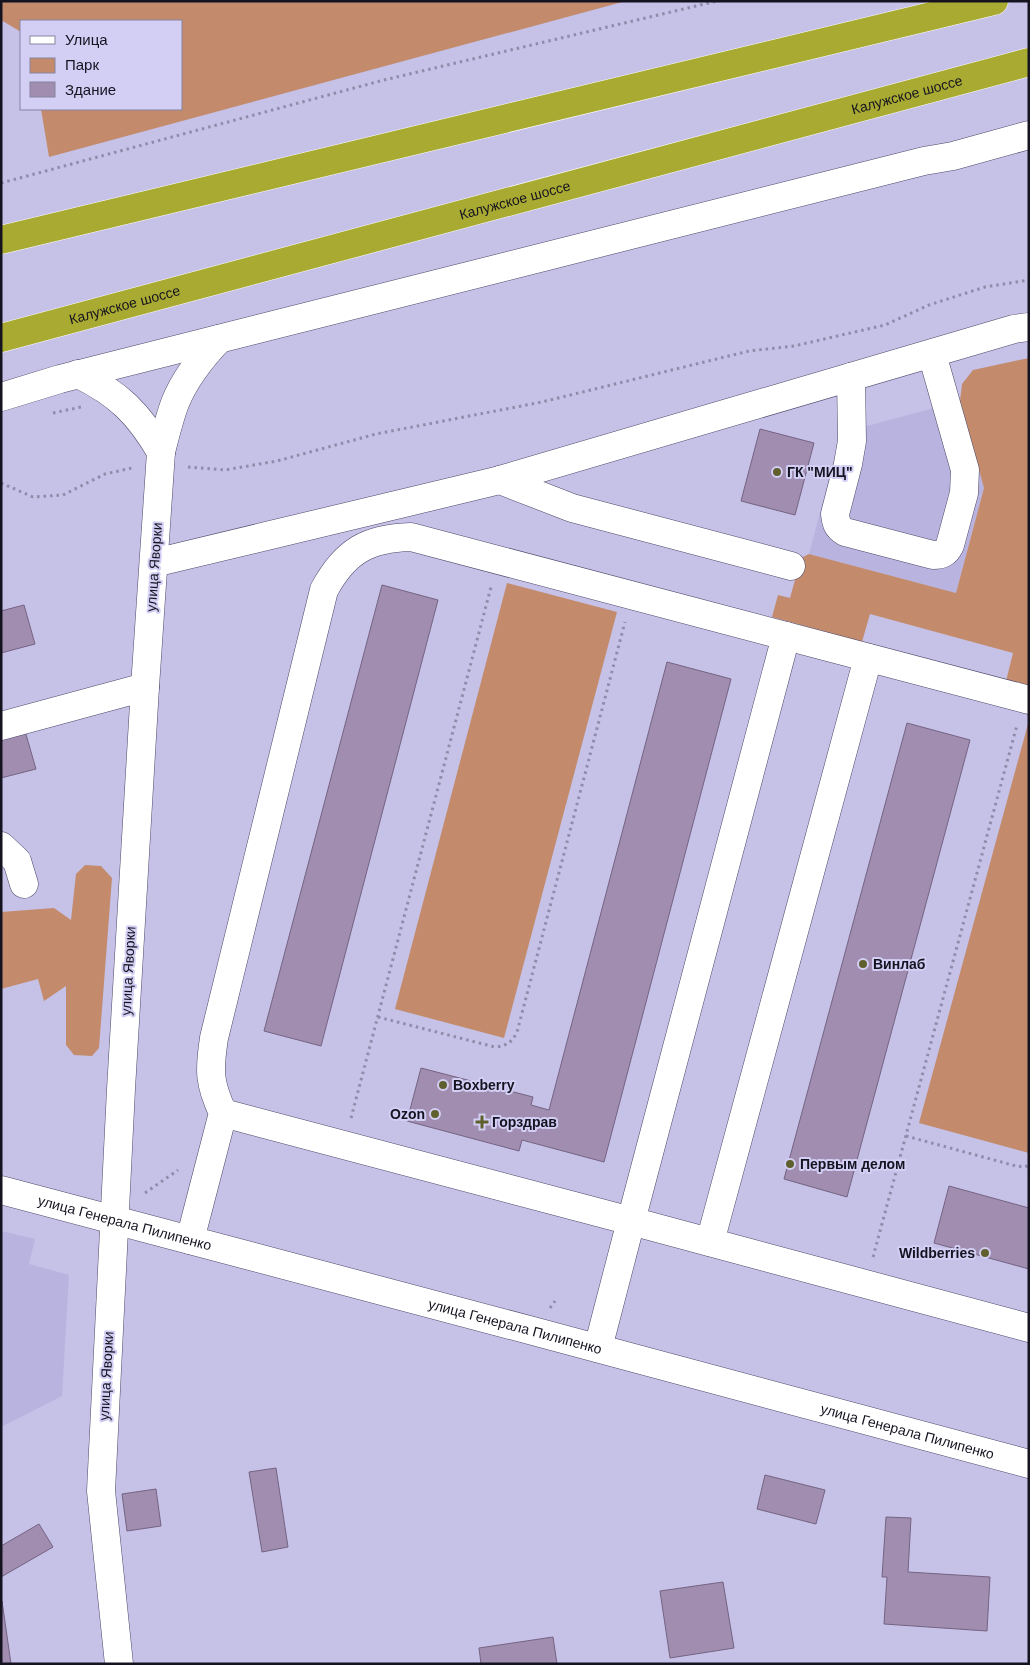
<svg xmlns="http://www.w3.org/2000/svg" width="1030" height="1665" viewBox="0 0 1030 1665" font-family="Helvetica,sans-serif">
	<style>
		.built { fill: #b9b4df }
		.green { fill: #c38b6c }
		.building { fill: #a08daf; stroke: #756383 }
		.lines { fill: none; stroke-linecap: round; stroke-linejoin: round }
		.minor-casing { stroke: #4d4868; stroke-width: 29 }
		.highway-casing { stroke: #fff; stroke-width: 29 }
		.path { stroke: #8f8caa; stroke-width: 3; stroke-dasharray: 2.5 4; stroke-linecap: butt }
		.minor { stroke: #fff; stroke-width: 28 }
		.highway { stroke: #a8aa32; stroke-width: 28 }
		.poi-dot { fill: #5f602d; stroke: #d2cef4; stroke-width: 2 }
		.labels { text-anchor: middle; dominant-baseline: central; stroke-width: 4; stroke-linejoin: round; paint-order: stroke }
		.street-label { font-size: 14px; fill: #151320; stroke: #d2cef4 }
		.poi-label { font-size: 14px; font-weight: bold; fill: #151320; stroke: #d2cef4; text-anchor: start }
	</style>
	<rect width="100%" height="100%" fill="#c5c1e7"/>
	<g class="built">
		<polygon points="960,401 984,488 956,593 809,554 841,433"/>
		<polygon points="1,1231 35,1239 29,1264 69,1275 62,1396 1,1427"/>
	</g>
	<g class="green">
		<polygon points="1,1 626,1 49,157 41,109 181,109 181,21 21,21 21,32 1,20"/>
		<polygon points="1029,358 1029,687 1006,681 1013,653 870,614 862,642 772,617 778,595 790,598 801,558 809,554 956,593 984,488 960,401 962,384 973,370"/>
		<polygon points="507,583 617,612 504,1038 395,1009"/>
		<polygon points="1028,724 1029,724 1029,1153 919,1123"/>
		<polygon points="85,865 101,866 112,878 99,1048 92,1056 74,1055 66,1045 66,986 44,1001 38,979 1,989 1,912 54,908 71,920 76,874"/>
	</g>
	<g class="building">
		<polygon points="760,429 814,443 795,515 741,501"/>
		<polygon points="382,585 438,600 321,1046 264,1031"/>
		<polygon points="24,605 35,644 1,653 1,611"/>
		<polygon points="667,662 731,679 604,1162 522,1140 519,1151 407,1121 421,1068 533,1097 531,1105 549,1110"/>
		<polygon points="907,723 970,740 847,1197 784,1179"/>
		<polygon points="25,731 36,769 1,778 1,737"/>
		<polygon points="949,1186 1029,1208 1029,1269 934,1243"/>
		<polygon points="276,1468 288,1547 262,1552 249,1472"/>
		<polygon points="765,1475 825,1490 816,1524 757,1509"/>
		<polygon points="156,1489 161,1526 127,1531 122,1494"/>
		<polygon points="886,1517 911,1518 908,1572 990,1577 987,1631 884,1624 887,1577 882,1577"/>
		<polygon points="39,1524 53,1547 1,1577 1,1546"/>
		<polygon points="723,1582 734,1648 670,1658 660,1591"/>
		<polygon points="2,1601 11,1664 1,1664"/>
		<polygon points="553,1637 557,1664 481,1664 479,1648"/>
	</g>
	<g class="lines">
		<defs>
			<g id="minor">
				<path d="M78,374C118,393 139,414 161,452L145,687L121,1089L101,1491L119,1664"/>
				<path d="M851,377L852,441L848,464L835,514C836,523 837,527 845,532L933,555C942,555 946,553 950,545L964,493L965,470L932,354"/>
				<polyline points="1,397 60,379 924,161 953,156 1029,135"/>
				<path d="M161,452C165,436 169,419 175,403C185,378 201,358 219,339"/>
				<polyline points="500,480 572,508 791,566"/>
				<polyline points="154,563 500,480 1014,329 1029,327"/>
				<polyline points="786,636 1029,700"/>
				<polyline points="1,726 145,687"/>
				<polyline points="1,846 17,861 24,884"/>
				<path id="s1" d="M1,1190L533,1331L1029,1464"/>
				<path d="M190,1240L223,1113C209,1083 209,1071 214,1038L324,590C345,551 368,538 411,537L786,636L631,1221L223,1113"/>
				<polyline points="710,1242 868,658"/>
				<polyline points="598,1348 631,1221 1029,1328"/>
			</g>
			<g id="highway">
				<polyline points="1,240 994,1"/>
				<path id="s2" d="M1,338L1029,62"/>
			</g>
		</defs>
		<use href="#minor" class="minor-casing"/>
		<use href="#highway" class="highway-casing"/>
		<g class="path">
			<polyline points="1,183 384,80 717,1"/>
			<polyline points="53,413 81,407"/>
			<polyline points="188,467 225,470 277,461 376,434 542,402 749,351 794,346 885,325 929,305 985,287 1029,280"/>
			<polyline points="1,483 33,497 63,495 105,474 132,468"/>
			<path d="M378,1017L495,1047C507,1046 512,1042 517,1032L625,622"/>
			<polyline points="351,1118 491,587"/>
			<polyline points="906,1136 1016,1166 1025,1167 1029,1165"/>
			<polyline points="145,1193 178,1170"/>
			<polyline points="873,1257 1017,725"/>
			<polyline points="550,1308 555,1301"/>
		</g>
		<use href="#minor" class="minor"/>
		<use href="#highway" class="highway"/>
	</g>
	<g class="poi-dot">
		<circle cx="777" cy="472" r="5"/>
		<circle cx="863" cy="964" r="5"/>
		<circle cx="443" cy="1085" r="5"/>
		<circle cx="435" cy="1114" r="5"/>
		<path d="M479.5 1114.5h5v5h5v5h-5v5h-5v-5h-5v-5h5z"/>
		<circle cx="790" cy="1164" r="5"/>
		<circle cx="985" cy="1253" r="5"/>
	</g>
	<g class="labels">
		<g class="street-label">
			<text stroke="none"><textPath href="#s2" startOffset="938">Калужское шоссе</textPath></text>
			<text stroke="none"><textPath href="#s2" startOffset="532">Калужское шоссе</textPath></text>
			<text stroke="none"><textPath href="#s2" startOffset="128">Калужское шоссе</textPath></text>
			<text transform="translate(154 567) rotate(-86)">улица Яворки</text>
			<text transform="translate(128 971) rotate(-87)">улица Яворки</text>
			<text stroke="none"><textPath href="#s1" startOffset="128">улица Генерала Пилипенко</textPath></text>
			<text stroke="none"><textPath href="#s1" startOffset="532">улица Генерала Пилипенко</textPath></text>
			<text transform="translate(106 1376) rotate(-87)">улица Яворки</text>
			<text stroke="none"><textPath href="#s1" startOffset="938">улица Генерала Пилипенко</textPath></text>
		</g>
		<g class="poi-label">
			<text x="787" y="472">ГК "МИЦ"</text>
			<text x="873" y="964">Винлаб</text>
			<text x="453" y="1085">Boxberry</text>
			<text x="425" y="1114" text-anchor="end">Ozon</text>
			<text x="492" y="1122">Горздрав</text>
			<text x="800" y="1164">Первым делом</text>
			<text x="975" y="1253" text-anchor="end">Wildberries</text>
		</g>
	</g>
	<rect width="1030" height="1665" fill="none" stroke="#151320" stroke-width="5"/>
	<rect x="20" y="20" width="162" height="90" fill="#d2cef4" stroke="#86839f"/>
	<rect x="30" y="36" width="25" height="8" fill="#ffffff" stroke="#86839f"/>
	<text x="65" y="45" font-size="15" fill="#151320">Улица</text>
	<rect x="30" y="58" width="25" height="15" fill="#c38b6c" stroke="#86839f"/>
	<text x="65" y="70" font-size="15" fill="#151320">Парк</text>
	<rect x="30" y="82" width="25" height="15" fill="#a08daf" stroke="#86839f"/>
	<text x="65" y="95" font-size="15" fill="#151320">Здание</text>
</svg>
